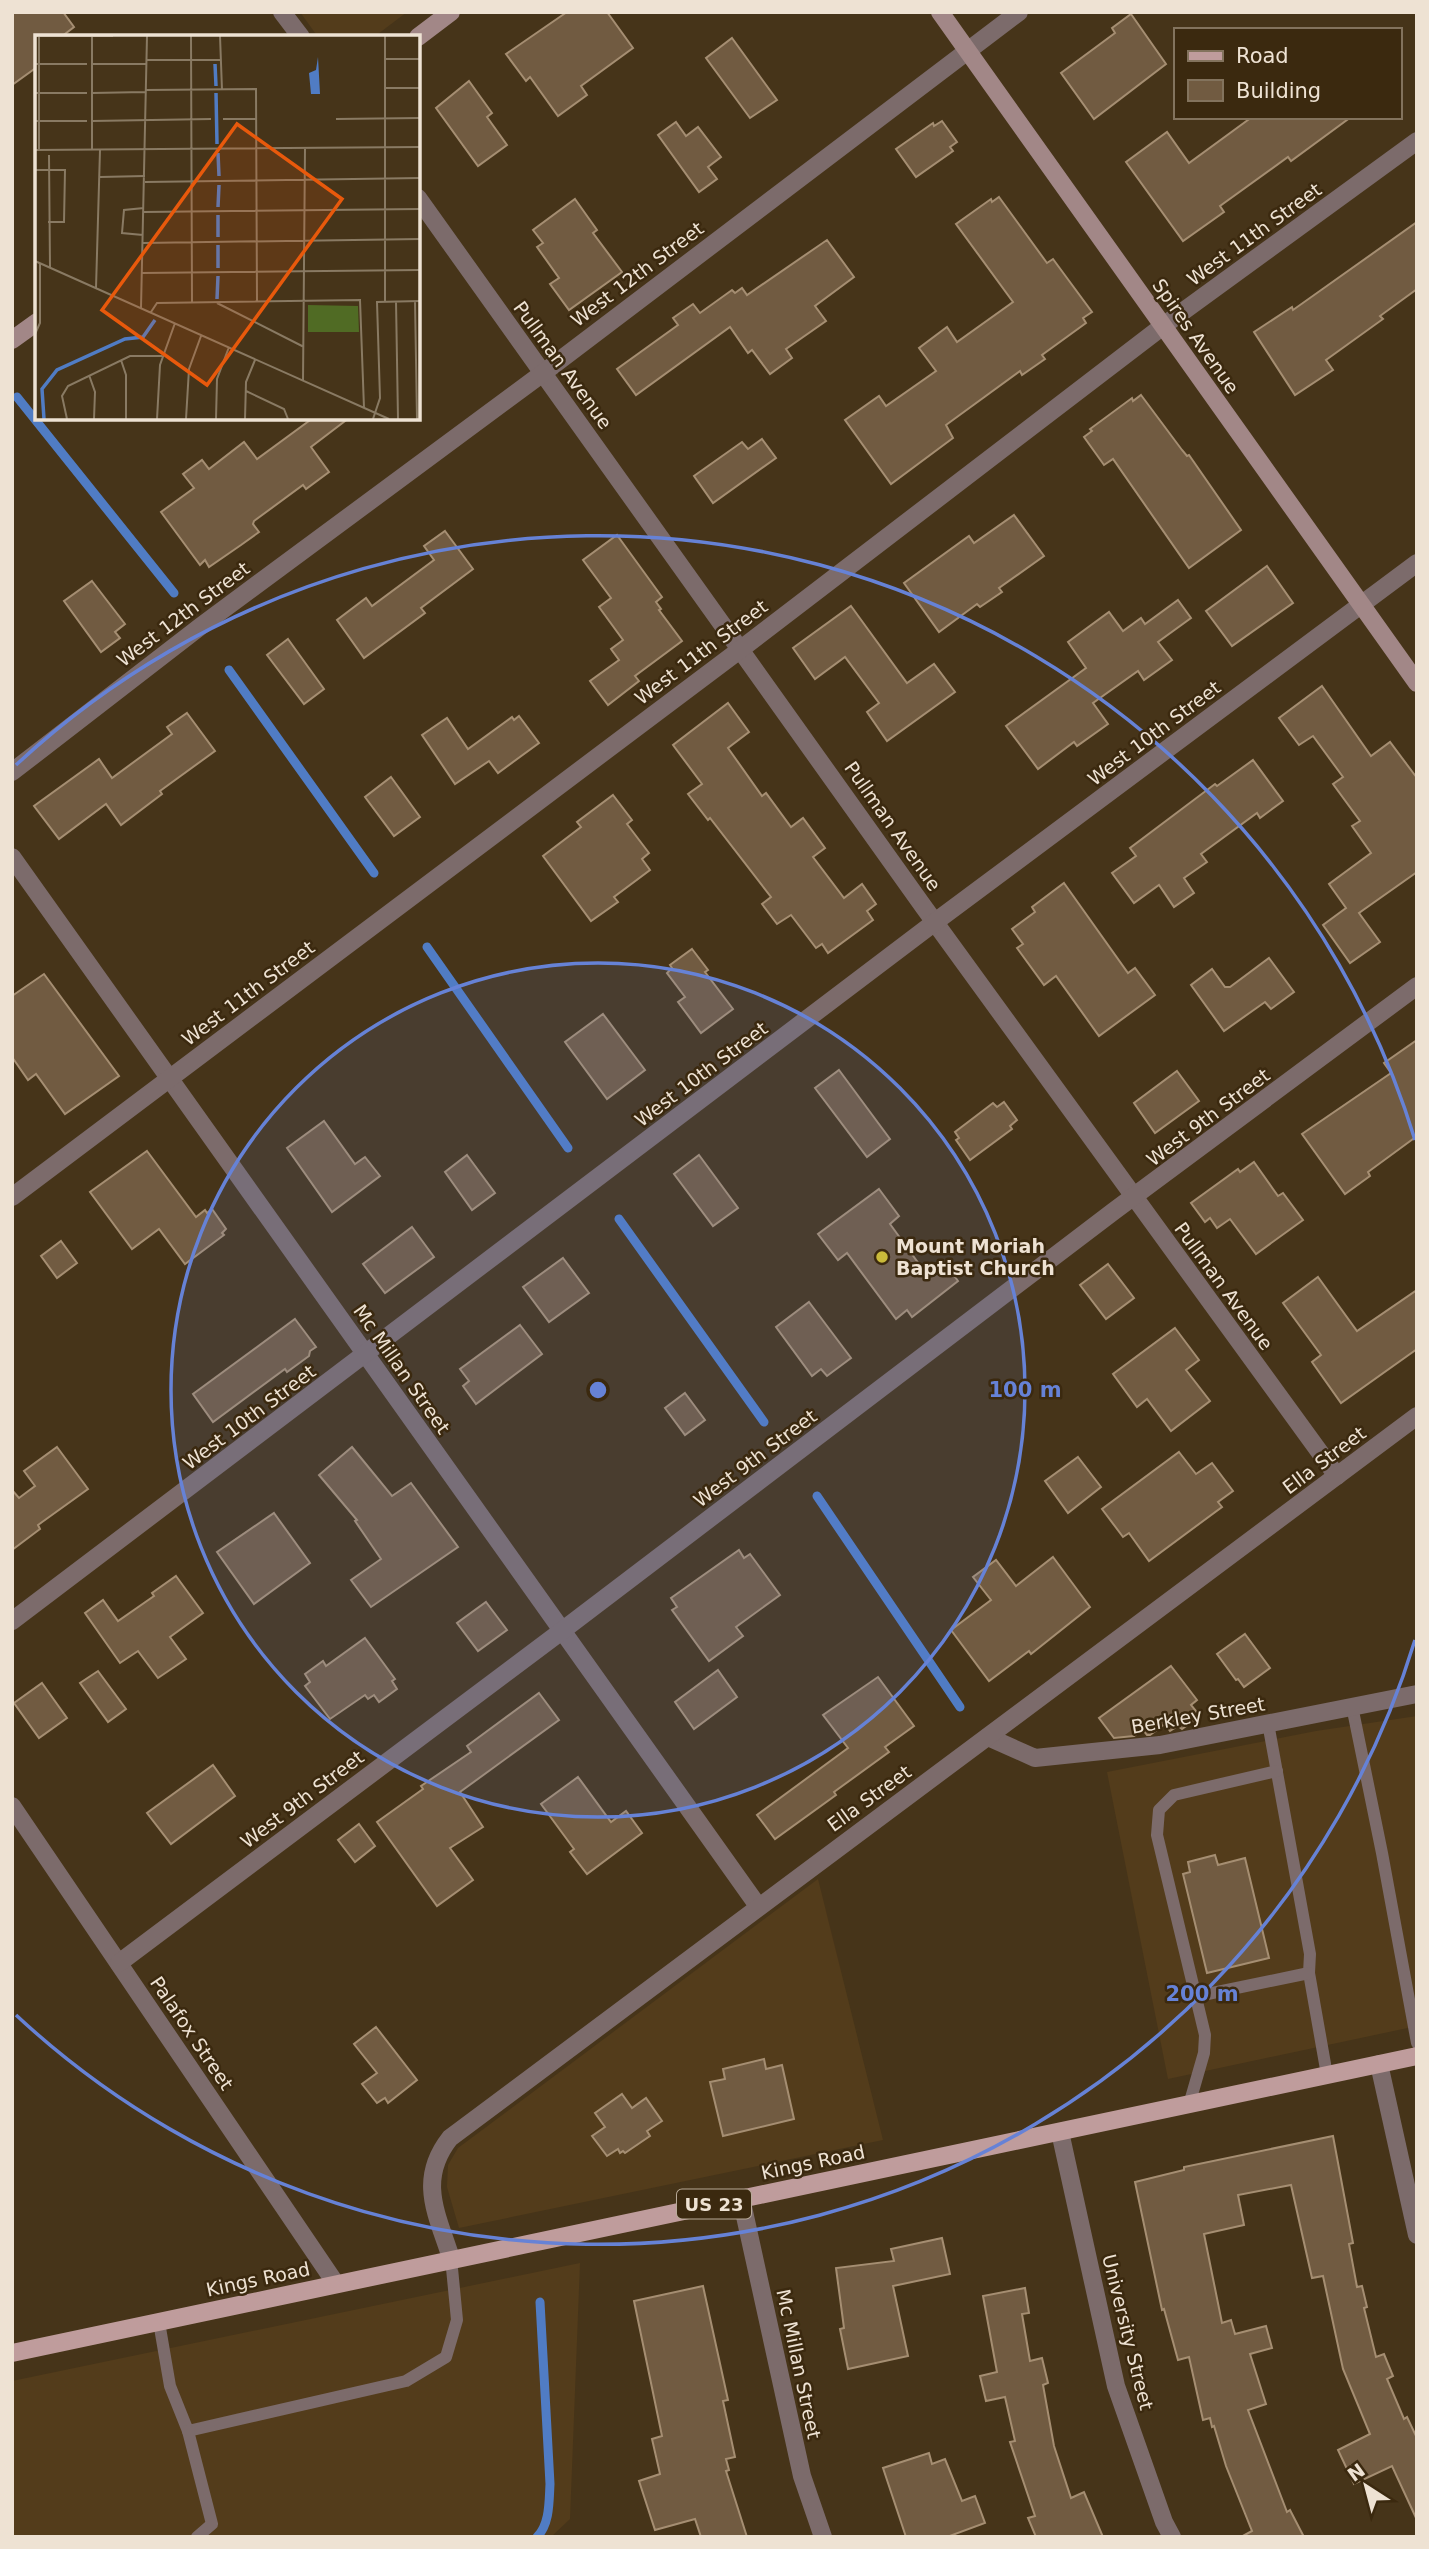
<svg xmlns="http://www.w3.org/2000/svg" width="1429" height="2549" viewBox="0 0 1429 2549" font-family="'DejaVu Sans',sans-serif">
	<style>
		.built { fill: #533c1b }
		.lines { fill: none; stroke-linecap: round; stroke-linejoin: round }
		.stream { stroke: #507cc4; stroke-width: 9 }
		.building { fill: #715b41; stroke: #a58e72; stroke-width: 2 }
		.lane { stroke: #7c6b6b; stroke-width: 12 }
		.street { stroke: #7c6b6b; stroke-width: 18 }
		.secondary { stroke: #a28787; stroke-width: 18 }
		.primary { stroke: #bf9c9c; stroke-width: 18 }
		.ring { fill: none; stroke: #6682d6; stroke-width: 3.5 }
		.poi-dot { fill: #caba3a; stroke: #3b290f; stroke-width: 2.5 }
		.labels { text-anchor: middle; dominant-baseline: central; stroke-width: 5; stroke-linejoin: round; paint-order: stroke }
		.shield { fill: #3b290f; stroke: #b8aa98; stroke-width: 2 }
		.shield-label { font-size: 18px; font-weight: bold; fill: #eee2d3 }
		.street-label { font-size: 19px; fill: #eee2d3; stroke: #3b290f }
		.poi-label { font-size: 19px; font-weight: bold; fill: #eee2d3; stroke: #3b290f; text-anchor: start }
		.inset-river { fill: none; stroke: #507cc4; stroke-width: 3.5 }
		.inset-road { fill: none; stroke: #897a63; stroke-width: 2 }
		.view { fill: #e8590c; fill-opacity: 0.15; stroke: #e8590c; stroke-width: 3.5 }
		.inset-edge { fill: none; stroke: #eee2d3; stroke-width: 3.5 }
		.centre { fill: #6682d6; stroke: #3b290f; stroke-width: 3.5 }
		.ring-label { font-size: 21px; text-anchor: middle; font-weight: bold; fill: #6682d6; stroke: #3b290f; stroke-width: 5; stroke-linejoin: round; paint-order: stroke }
	</style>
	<rect width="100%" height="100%" fill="#463419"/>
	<g class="built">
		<polygon points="300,12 407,12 374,37 318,37"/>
		<polygon points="1417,1716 1417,2026 1168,2079 1107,1772 1316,1731"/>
		<polygon points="818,1879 883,2140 459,2228 447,2187 448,2165 458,2148"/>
		<polygon points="580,2263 570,2519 551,2537 12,2537 12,2381"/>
	</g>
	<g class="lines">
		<g class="stream">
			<polyline points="17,397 174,593"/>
			<polyline points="229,670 374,873"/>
			<polyline points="427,947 568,1148"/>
			<polyline points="619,1219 764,1422"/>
			<polyline points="817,1496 960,1707"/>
			<path d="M537,2537C550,2524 549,2501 550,2484L540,2302"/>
		</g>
	</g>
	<g class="building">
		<polygon points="12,12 63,12 74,27 61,37 37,37 37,67 12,85"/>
		<polygon points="567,12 607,12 633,48 581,86 587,95 558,116 530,77 526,81 506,54"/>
		<polygon points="1131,14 1166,64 1094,119 1061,73 1115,33 1112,28"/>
		<polygon points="732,38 777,100 750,118 706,58"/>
		<polygon points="469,81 492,113 487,117 507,145 478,166 436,108"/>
		<polygon points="1252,117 1351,117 1291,161 1288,157 1220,206 1224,212 1183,241 1126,162 1167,132 1189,163"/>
		<polygon points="942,121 957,142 950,147 953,151 916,177 896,149 933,123 934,126"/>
		<polygon points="676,122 686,136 698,127 721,157 708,167 717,179 699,192 658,135"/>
		<polygon points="999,197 1047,263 1053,259 1092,312 1083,318 1086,323 1042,355 1045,359 1022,375 1020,371 946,425 953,438 891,484 845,420 879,396 886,406 936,371 919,348 947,327 957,342 1013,302 956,224 991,199 992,202"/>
		<polygon points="575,199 597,230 593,233 622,272 569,310 550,284 559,278 537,247 543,243 533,230"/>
		<polygon points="1417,222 1417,289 1380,316 1383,319 1326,360 1333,370 1295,395 1254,332 1292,307 1293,310"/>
		<polygon points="827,240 854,277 815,306 826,321 786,349 792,358 770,374 752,350 748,353 730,327 636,395 617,369 678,325 673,318 693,304 700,313 732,290 735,293 742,288 747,295"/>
		<polygon points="1141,395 1182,450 1187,456 1189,455 1241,530 1189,568 1113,459 1104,465 1084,437 1092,431 1090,429 1132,398 1133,401"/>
		<polygon points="313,418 349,418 311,447 329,472 306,489 303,485 254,521 253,524 259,532 241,545 209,567 205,560 200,565 161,512 194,488 183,474 202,460 209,469 244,442 257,459"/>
		<polygon points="762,439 776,458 713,503 694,476 742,442 748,449"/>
		<polygon points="1014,515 1044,556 999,588 1002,592 980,607 977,604 939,632 904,583 969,536 974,543"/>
		<polygon points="445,531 473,569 421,608 425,613 364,658 337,620 366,598 372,606 434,560 424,546"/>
		<polygon points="617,535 662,597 656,602 661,609 659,610 682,641 635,676 639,681 608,705 590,681 619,660 611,649 623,640 599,607 611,598 583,560"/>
		<polygon points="1267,566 1293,603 1232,646 1206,611"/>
		<polygon points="92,581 125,624 115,632 120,638 101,652 64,601"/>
		<polygon points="1178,600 1191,618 1158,642 1172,660 1144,680 1138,671 1093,703 1108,724 1077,746 1074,742 1038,769 1006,726 1086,668 1068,642 1109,612 1123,631 1141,618 1145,624"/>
		<polygon points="851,606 907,683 934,664 955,692 887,741 867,712 879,703 845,657 815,679 793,648"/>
		<polygon points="288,639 324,689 304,704 267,655"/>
		<polygon points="1322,686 1371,756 1390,742 1417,778 1417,872 1359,913 1380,942 1350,963 1323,925 1346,908 1329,884 1371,853 1352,826 1360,821 1333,784 1343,777 1313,736 1299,745 1279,718"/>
		<polygon points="728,703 749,732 728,748 762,796 766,793 791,827 803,818 825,848 813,857 844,898 862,884 876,904 867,911 873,920 828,953 822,944 816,948 791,915 777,924 762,904 771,897 710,818 708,820 688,794 702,784 673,745"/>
		<polygon points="187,713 215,751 160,791 162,794 121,825 106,804 59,839 34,806 99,759 112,778 172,734 167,727"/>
		<polygon points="519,716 539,743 498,773 489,761 455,784 422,735 447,718 468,749 512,717 514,720"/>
		<polygon points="1253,760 1283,801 1260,818 1257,813 1201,854 1207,862 1184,878 1194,893 1174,907 1159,885 1134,903 1112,873 1136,856 1130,848 1215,784 1217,786"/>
		<polygon points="391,777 420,817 394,836 365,797"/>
		<polygon points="613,795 632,820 627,824 649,853 642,859 650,870 614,897 618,902 591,921 543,856 581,827 577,822"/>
		<polygon points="1064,883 1128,973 1135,968 1155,995 1099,1036 1056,976 1044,985 1017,948 1023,944 1012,929 1035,912 1032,907"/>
		<polygon points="692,949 708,970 705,972 733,1009 701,1033 678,1002 685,997 667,973 672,968 670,965"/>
		<polygon points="1269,958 1294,992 1271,1009 1265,1002 1224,1031 1191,985 1212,969 1225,987 1230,987"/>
		<polygon points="44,974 119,1076 65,1114 36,1074 28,1080 12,1057 12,996"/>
		<polygon points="603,1014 645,1070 607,1099 565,1042"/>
		<polygon points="1417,1040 1417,1136 1368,1172 1370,1176 1345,1194 1302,1134 1391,1073 1384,1063"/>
		<polygon points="839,1070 890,1139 867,1157 815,1088"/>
		<polygon points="1177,1071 1199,1101 1155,1133 1134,1103"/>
		<polygon points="1004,1102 1017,1120 1010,1126 1012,1129 970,1160 956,1140 959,1138 955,1132 993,1103 997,1107"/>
		<polygon points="324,1121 355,1164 365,1157 380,1176 332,1212 287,1148"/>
		<polygon points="147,1151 196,1217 205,1210 207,1213 212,1209 226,1229 222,1233 224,1235 185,1264 159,1229 132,1249 90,1192"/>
		<polygon points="467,1155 495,1193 472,1210 445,1172"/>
		<polygon points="699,1155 738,1208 713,1226 674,1174"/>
		<polygon points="1254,1162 1278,1196 1283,1193 1303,1220 1256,1254 1230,1219 1217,1228 1210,1218 1205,1222 1191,1203 1238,1169 1240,1172"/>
		<polygon points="879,1189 899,1216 890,1224 927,1275 944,1262 958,1281 912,1317 907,1310 896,1319 847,1253 838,1260 818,1234"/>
		<polygon points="412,1227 434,1257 385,1293 363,1264"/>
		<polygon points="61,1241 77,1263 57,1278 41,1256"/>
		<polygon points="563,1258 589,1293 549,1322 523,1287"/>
		<polygon points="1108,1264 1134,1298 1106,1319 1080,1285"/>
		<polygon points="1318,1277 1357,1331 1417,1290 1417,1349 1341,1403 1312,1362 1321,1355 1283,1303"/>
		<polygon points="809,1302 851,1358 827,1376 821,1369 812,1376 776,1327"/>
		<polygon points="295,1319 316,1347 310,1351 309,1356 287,1372 285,1369 213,1422 193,1394"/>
		<polygon points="520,1325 542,1354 476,1404 463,1386 469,1381 460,1369"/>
		<polygon points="1175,1328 1199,1360 1186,1370 1210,1401 1171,1431 1147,1399 1137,1407 1113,1374"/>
		<polygon points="685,1393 705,1420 685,1435 665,1408"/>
		<polygon points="57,1447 88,1489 38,1525 40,1529 12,1550 12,1490 19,1498 35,1486 24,1471"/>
		<polygon points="352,1447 392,1496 411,1483 458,1547 371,1607 351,1580 381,1559 355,1521 357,1520 319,1475"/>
		<polygon points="1179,1452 1196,1474 1212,1463 1233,1491 1218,1502 1222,1507 1149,1561 1129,1533 1123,1537 1102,1509"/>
		<polygon points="1078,1457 1101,1487 1068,1513 1045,1481"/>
		<polygon points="274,1513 310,1563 254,1604 217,1552"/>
		<polygon points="739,1550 744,1558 750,1554 780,1595 736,1627 743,1636 709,1661 672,1610 677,1607 671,1598"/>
		<polygon points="1053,1557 1090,1607 1031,1654 1029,1651 989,1681 951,1630 991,1600 973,1577 996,1560 1016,1586"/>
		<polygon points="176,1576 203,1613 170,1637 186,1659 158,1678 138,1651 120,1663 85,1613 103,1600 118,1621 154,1596 152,1593"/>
		<polygon points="486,1602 507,1630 478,1651 457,1623"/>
		<polygon points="1245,1634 1270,1668 1244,1687 1238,1679 1236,1680 1217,1654"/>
		<polygon points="365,1638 395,1679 392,1681 397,1689 379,1702 374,1695 368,1699 365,1695 330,1719 305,1686 310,1682 305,1674 323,1661 326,1666"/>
		<polygon points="1171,1666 1197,1700 1191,1705 1200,1716 1182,1729 1178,1726 1170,1731 1165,1724 1150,1735 1147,1735 1143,1730 1134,1736 1114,1738 1099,1718"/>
		<polygon points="718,1670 737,1697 694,1729 675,1702"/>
		<polygon points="98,1671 126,1709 108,1722 80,1683"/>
		<polygon points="878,1677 914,1726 885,1747 889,1752 834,1792 836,1795 775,1839 757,1815 848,1748 823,1715"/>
		<polygon points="42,1683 67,1718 39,1738 14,1703"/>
		<polygon points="539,1693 559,1720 460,1792 483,1827 450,1848 473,1880 437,1906 377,1822 423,1789 421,1786 471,1752 467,1746"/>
		<polygon points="213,1765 235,1796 171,1844 147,1813"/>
		<polygon points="578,1777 611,1822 626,1811 642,1833 587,1874 570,1852 574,1849 541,1804"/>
		<polygon points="359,1824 375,1846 355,1862 338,1840"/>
		<polygon points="1215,1855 1218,1865 1245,1858 1269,1958 1207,1973 1183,1874 1190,1872 1188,1862"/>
		<polygon points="376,2027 417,2080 388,2103 385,2098 377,2103 362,2084 377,2073 354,2044"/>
		<polygon points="764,2059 766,2069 782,2065 794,2119 723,2136 710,2082 725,2079 723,2069"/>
		<polygon points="622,2094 632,2108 646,2098 662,2121 647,2131 650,2136 625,2153 623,2151 620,2153 618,2149 607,2156 592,2136 605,2127 595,2113"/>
		<polygon points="1333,2136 1353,2243 1349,2244 1357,2287 1362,2286 1367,2307 1364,2308 1376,2357 1384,2354 1393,2376 1387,2379 1404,2419 1407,2417 1417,2438 1417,2520 1392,2466 1354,2484 1338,2450 1370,2434 1343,2369 1323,2276 1312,2278 1291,2185 1238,2195 1244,2225 1204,2234 1222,2323 1231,2320 1235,2334 1266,2326 1272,2348 1250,2354 1266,2404 1248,2410 1287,2512 1290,2510 1304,2537 1241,2537 1252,2531 1226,2466 1214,2426 1212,2427 1210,2418 1203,2420 1189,2357 1178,2360 1164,2309 1162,2310 1135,2182 1184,2170 1184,2167"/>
		<polygon points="942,2238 950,2274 893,2286 908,2356 848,2369 840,2329 844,2328 836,2268 894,2261 891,2249"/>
		<polygon points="703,2286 728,2400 723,2401 735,2457 726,2459 729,2470 726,2471 747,2537 701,2537 695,2519 655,2530 639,2481 660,2474 652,2439 662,2436 634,2301"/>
		<polygon points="1025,2288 1029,2313 1022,2314 1030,2361 1042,2358 1048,2383 1043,2385 1054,2446 1071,2498 1084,2492 1103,2537 1036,2537 1028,2518 1035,2516 1010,2442 1015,2441 1005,2397 986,2401 980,2376 997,2372 983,2296"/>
		<polygon points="929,2453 932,2464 945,2459 962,2501 975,2496 985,2523 947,2537 906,2537 883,2468"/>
	</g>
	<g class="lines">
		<g class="lane">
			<polyline points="1352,1706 1382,1853 1417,2043"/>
			<polyline points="1268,1723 1310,1954 1309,1973 1327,2075"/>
			<polyline points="1198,1996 1309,1973"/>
			<polyline points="1189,2105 1204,2053 1205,2035 1157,1835 1159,1810 1174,1795 1277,1771"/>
			<polyline points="159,2322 170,2386 188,2431 406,2381 446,2357 457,2320 451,2258"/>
			<polyline points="188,2431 212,2524 197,2537"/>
		</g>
		<g class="street">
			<polyline points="282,12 301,37"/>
			<polyline points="418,198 923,906 1337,1476"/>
			<polyline points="12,772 201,626 543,373 1019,12"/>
			<polyline points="12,857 758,1906"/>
			<polyline points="12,1197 741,649 1163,326 1417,141"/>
			<polyline points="12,1621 935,922 1417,563"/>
			<polyline points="988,1737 1035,1758 1160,1745 1417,1694"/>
			<polyline points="12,1806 336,2284"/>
			<polyline points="119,1963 563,1630 1114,1211 1417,986"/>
			<polyline points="1379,2064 1417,2235"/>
			<polyline points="1060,2132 1116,2386 1164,2522 1172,2537"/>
			<polyline points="741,2198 802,2476 823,2537"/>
			<path d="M451,2258C437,2214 417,2180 450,2138L1417,1416"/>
		</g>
		<g class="secondary">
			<polyline points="940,12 1417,683"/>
			<polyline points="418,37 451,12"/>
			<polyline points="12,340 37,322"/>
		</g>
		<polyline class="primary" points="12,2353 1417,2056"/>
	</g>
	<circle cx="598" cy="1390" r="427" fill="#6682d6" fill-opacity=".12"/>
	<g class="ring">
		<circle cx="598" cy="1390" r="427"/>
		<path d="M1415 1640A854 854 0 0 1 16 2015M16 765A854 854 0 0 1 1415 1140"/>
	</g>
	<circle class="poi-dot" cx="882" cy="1257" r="7"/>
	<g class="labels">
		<rect class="shield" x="677" y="2189.5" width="74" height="29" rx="5"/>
		<g class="shield-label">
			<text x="714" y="2204">US 23</text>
		</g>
		<g class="street-label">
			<text transform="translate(1254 234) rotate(-36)">West 11th Street</text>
			<text transform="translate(637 274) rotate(-37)">West 12th Street</text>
			<text transform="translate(1196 336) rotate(55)">Spires Avenue</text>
			<text transform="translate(563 365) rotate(54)">Pullman Avenue</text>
			<text transform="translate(183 614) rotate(-37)">West 12th Street</text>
			<text transform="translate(701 652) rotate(-37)">West 11th Street</text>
			<text transform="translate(1154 733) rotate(-37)">West 10th Street</text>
			<text transform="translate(893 826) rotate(55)">Pullman Avenue</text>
			<text transform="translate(248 993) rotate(-37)">West 11th Street</text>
			<text transform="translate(701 1074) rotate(-37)">West 10th Street</text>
			<text transform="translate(1208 1117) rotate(-37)">West 9th Street</text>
			<text transform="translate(1224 1286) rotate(54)">Pullman Avenue</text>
			<text transform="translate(402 1369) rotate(55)">Mc Millan Street</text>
			<text transform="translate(249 1417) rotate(-37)">West 10th Street</text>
			<text transform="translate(755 1458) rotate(-37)">West 9th Street</text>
			<text transform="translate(1324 1460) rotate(-37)">Ella Street</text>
			<text transform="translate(1198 1715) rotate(-10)">Berkley Street</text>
			<text transform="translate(869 1798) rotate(-36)">Ella Street</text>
			<text transform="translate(302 1799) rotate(-37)">West 9th Street</text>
			<text transform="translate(192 2033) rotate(56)">Palafox Street</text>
			<text transform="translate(813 2162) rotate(-12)">Kings Road</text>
			<text transform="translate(258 2279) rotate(-12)">Kings Road</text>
			<text transform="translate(1128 2332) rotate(76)">University Street</text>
			<text transform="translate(799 2364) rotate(78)">Mc Millan Street</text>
		</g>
		<g class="poi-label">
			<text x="896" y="1246">Mount Moriah<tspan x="896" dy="22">Baptist Church</tspan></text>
		</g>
	</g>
	<g transform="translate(35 35)">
		<rect width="385" height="385" fill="#463419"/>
		<path d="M273,270L323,271L324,297H273Z" fill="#506b24"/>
		<path d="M283,22L285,59H276L274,38L281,35Z" fill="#507cc4"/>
		<path class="inset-river" d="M180,29L181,51M181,58L182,109M183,118L184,141M183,172L184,150M183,202V180M183,233V210M182,264L183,241M9,384L7,354L22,335L90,304L108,302L120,285"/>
		<path class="inset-road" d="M0,1H78M4,1V115M57,1V114M156,1L157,268M185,1L187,55M350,1V266M350,24H385M112,25H186M0,29H52M57,29H111M351,53H385M111,55L221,54L222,267M0,58H52M57,58L110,57M188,84H222M301,84L385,83M0,86H52M57,86L176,84M0,115L385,112M14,120L15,232M0,135H30L29,187H13M65,142L110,141M110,147L385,143M109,177L385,174M108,200L87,198L89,175L109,173M108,208L385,204M0,226L354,384M107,238L385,235M61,253L65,115M361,266L363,384M380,266L382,384M182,268L269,312M106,273L112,1M116,277L122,268L325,265L329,373M0,299L5,288V229M86,325L91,340V384M54,340L60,357L59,384M268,346L270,113M211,356L249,374L253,384M32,384L27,361L33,351L95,321H127M122,384L125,330L140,288M151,384L154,334L166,301M181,384L182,344L194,312M210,384L211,347L220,325M338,384L345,363L342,267L385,266"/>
		<path class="view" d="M202,89L307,164L172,350L67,275Z"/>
		<rect width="385" height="385" class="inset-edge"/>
	</g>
	<circle cx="598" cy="1390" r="10" class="centre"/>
	<g class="ring-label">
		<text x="1025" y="1397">100 m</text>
		<text x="1202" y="2001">200 m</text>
	</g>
	<rect width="1429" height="2549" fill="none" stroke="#eee2d3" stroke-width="28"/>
	<rect x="1174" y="28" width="228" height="91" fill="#3b290f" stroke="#83735d" stroke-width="2"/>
	<rect x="1188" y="51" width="35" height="10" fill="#bf9c9c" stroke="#83735d" stroke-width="2"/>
	<text x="1236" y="63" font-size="21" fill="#eee2d3">Road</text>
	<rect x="1188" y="80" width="35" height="21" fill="#715b41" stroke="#83735d" stroke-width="2"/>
	<text x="1236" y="98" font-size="21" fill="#eee2d3">Building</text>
	<g transform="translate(1366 2486) rotate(324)" stroke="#3b290f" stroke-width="5" paint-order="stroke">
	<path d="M0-5L12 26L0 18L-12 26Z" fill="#eee2d3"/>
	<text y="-10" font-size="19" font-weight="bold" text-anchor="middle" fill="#eee2d3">N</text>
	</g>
</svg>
